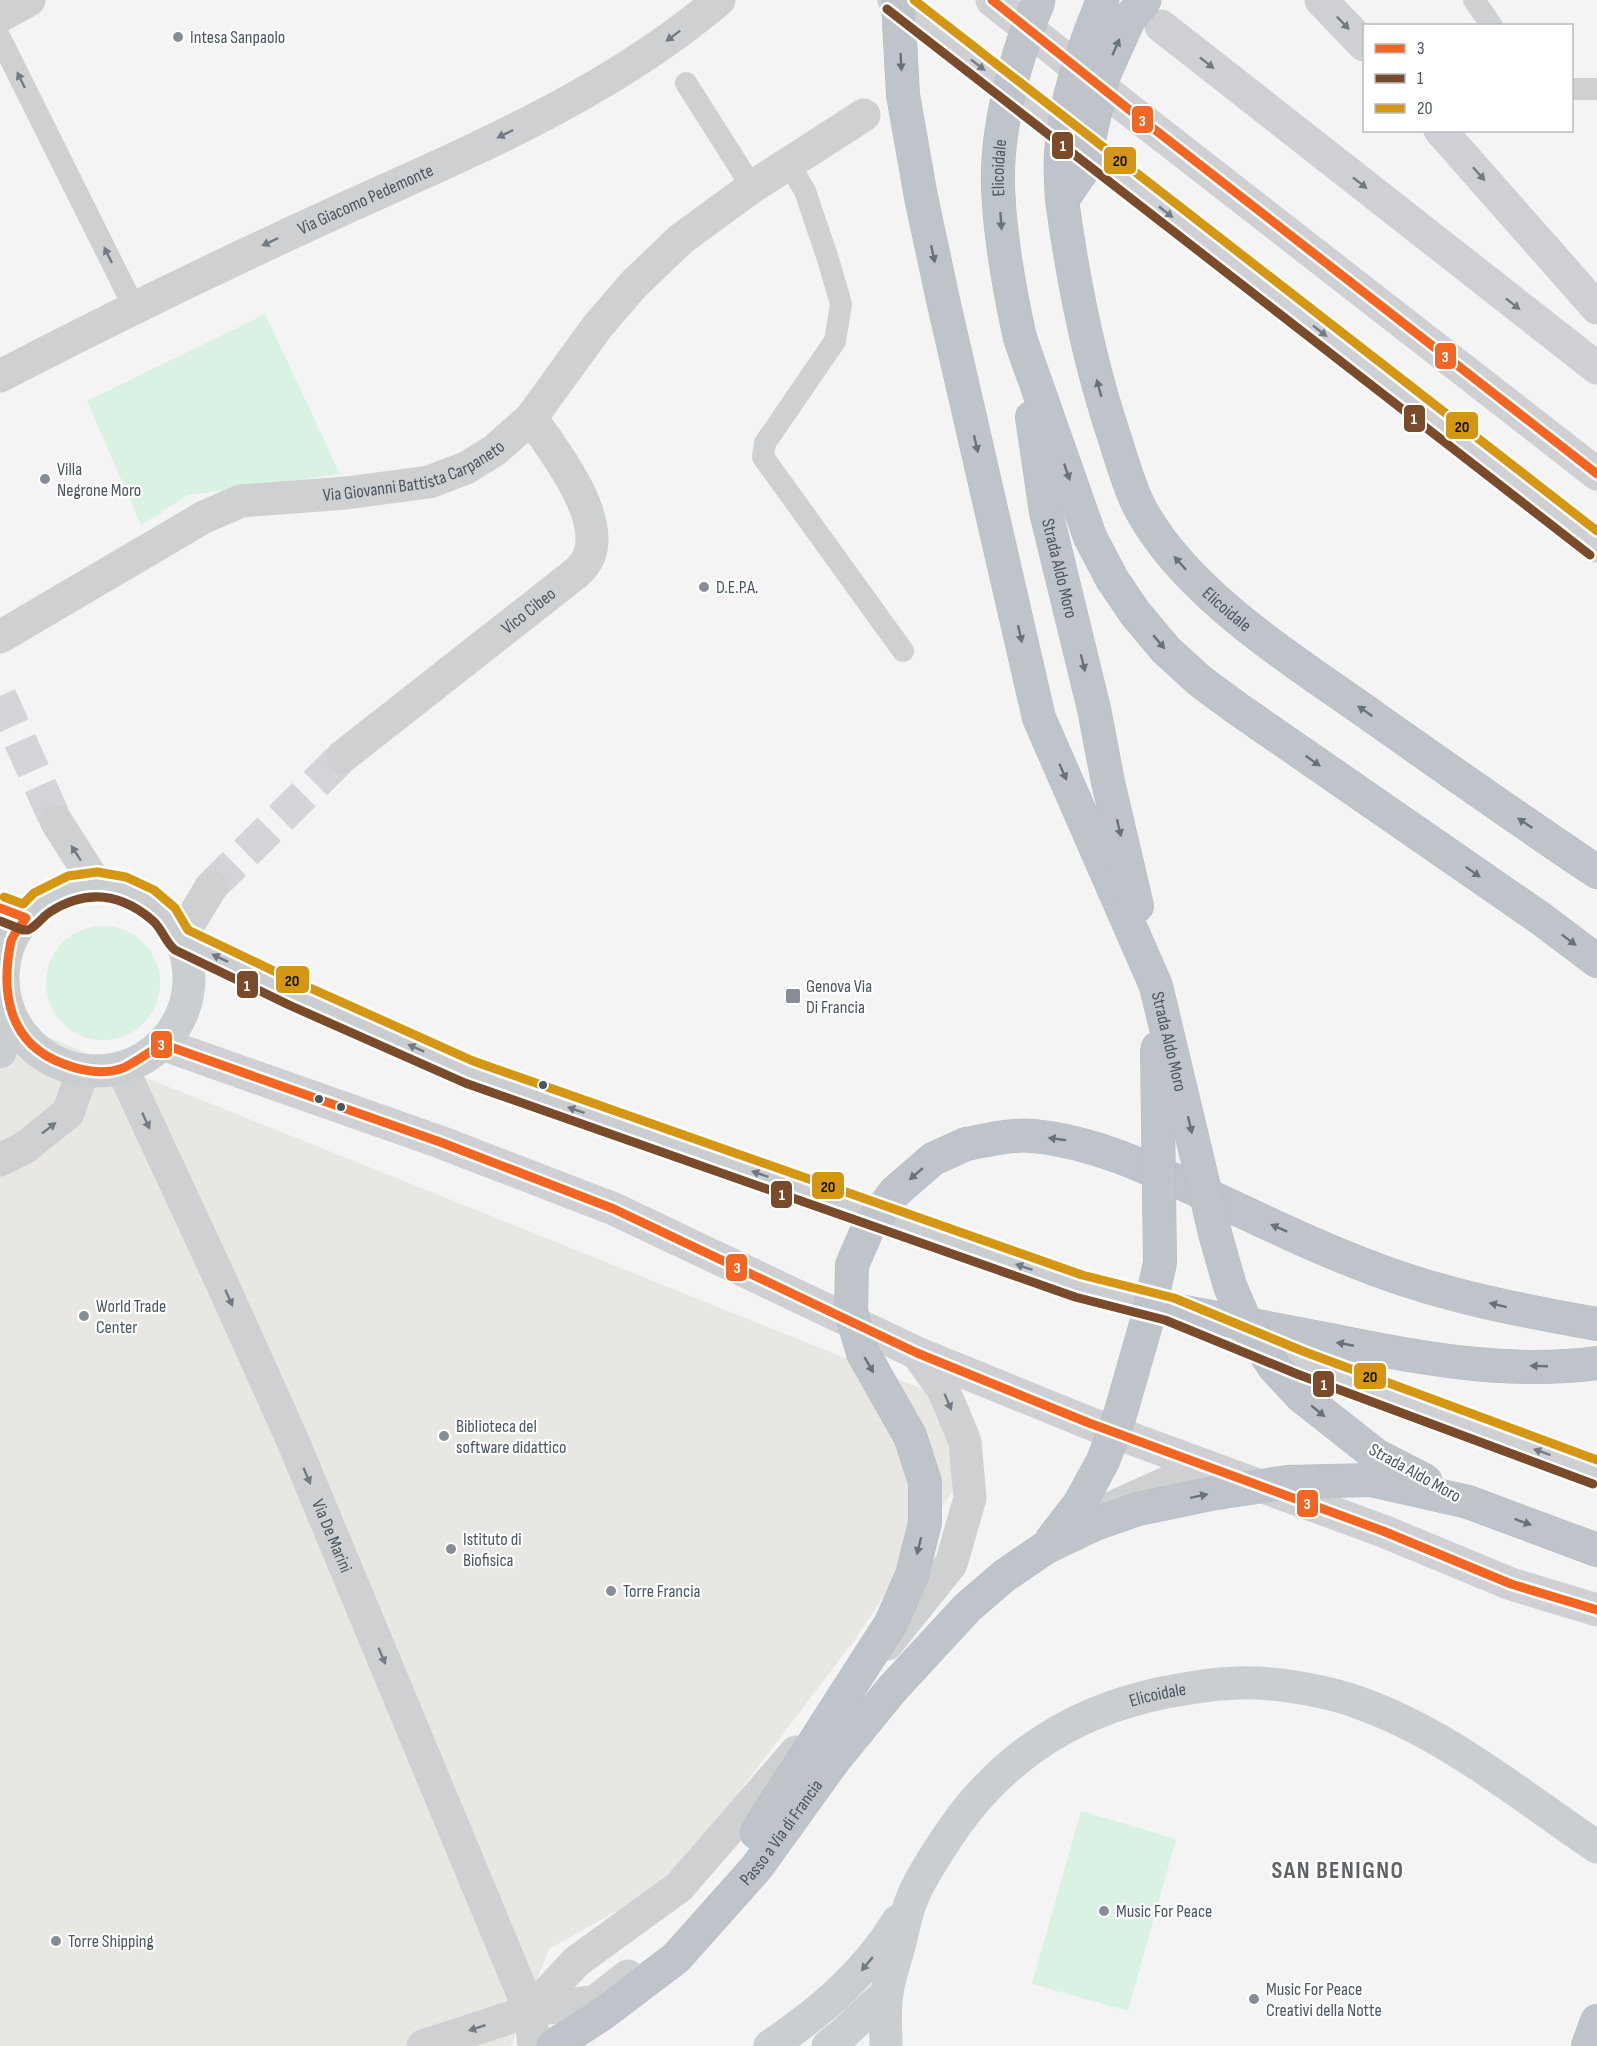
<svg xmlns="http://www.w3.org/2000/svg" width="1597" height="2046" viewBox="0 0 1597 2046" font-family="'Sofia Sans Condensed',sans-serif">
	<style>
		.commercial { fill: #e8e7e3 }
		.green { fill: #d9f2e3 }
		.lines { fill: none; stroke-linecap: round; stroke-linejoin: round }
		.street-tunnel { stroke: #d2d4d7; stroke-width: 33; stroke-dasharray: 33 16; stroke-linecap: butt }
		.highway-casing { stroke: #b9bec3; stroke-width: 34 }
		.lane { stroke: #ced0d2; stroke-width: 22 }
		.street { stroke: #ced0d2; stroke-width: 33 }
		.secondary { stroke: #ced0d4; stroke-width: 33 }
		.primary { stroke: #caced1; stroke-width: 33 }
		.highway { stroke: #bec4c9; stroke-width: 33 }
		.highway-bridge-casing { stroke: #b9bec3; stroke-width: 34; stroke-linecap: butt }
		.highway-bridge { stroke: #bec4c9; stroke-width: 33 }
		.bus-1-casing { stroke: #fff; stroke-width: 14 }
		.bus-2-casing { stroke: #fff; stroke-width: 14 }
		.bus-3-casing { stroke: #fff; stroke-width: 14 }
		.bus-1 { stroke: #f26522; stroke-width: 9 }
		.bus-2 { stroke: #7a4b2a; stroke-width: 9 }
		.bus-3 { stroke: #d49613; stroke-width: 9 }
		.oneway { fill: #727b84 }
		.oneway2 { fill: #727b83 }
		.oneway3 { fill: #67727b }
		.oneway4 { fill: #707a83 }
		.poi-dot { fill: #868d94; stroke: #fff; stroke-width: 2 }
		.bus-dot { fill: #4a5661; stroke: #fff; stroke-width: 2 }
		.labels { text-anchor: middle; dominant-baseline: central; stroke-width: 4.5; stroke-linejoin: round; paint-order: stroke }
		.poi-label { font-size: 18px; fill: #4a5661; stroke: #fff; text-anchor: start }
		.street-label { font-size: 18px; fill: #4a5661; stroke: #fff }
		.district-label { font-size: 24px; font-weight: bold; letter-spacing: 1.5px; fill: #5f6368; stroke: #fff }
		.line-badge { stroke: #fff; stroke-width: 2 }
		.badge-label { font-size: 16px; text-anchor: middle; font-weight: bold; fill: #fff }
		.pale-badge-label { font-size: 16px; text-anchor: middle; font-weight: bold; fill: #111 }
	</style>
	<rect width="100%" height="100%" fill="#f4f4f4"/>
	<polygon class="commercial" points="0,1017 122,1068 970,1408 976,1456 856,1638 672,1880 549,1949 511,2046 0,2046"/>
	<g class="green">
		<polygon points="265,314 340,474 188,495 141,525 87,401"/>
		<circle cx="103" cy="983" r="57"/>
		<polygon points="1081,1811 1176,1839 1128,2011 1032,1984"/>
	</g>
	<g class="lines">
		<g class="street-tunnel">
			<polyline points="0,696 56,821"/>
			<polyline points="211,887 342,757"/>
		</g>
		<defs>
			<g id="highway">
				<polyline points="898,3 903,95 921,197 943,300 1039,718 1156,986"/>
				<path id="s6" d="M1062,200C1073,281 1089,362 1115,439C1122,461 1128,483 1138,504C1182,592 1293,660 1372,716C1447,769 1521,821 1597,872"/>
				<polyline points="1020,338 1090,537 1112,579 1135,613 1166,650 1200,681 1238,709 1540,918 1597,961"/>
				<path id="s7" d="M1032,417L1046,512L1094,709L1108,782L1137,906"/>
				<path d="M966,1144C988,1140 1011,1134 1033,1136C1096,1142 1153,1170 1209,1196C1265,1222 1322,1250 1380,1271C1450,1297 1524,1311 1597,1324"/>
				<path d="M1169,1309C1223,1319 1276,1330 1330,1340C1417,1358 1509,1375 1597,1363"/>
				<polyline points="1468,1502 1597,1550"/>
				<polyline points="553,2046 602,2014 676,1958"/>
				<polyline points="1588,2046 1597,2021"/>
			</g>
		</defs>
		<use href="#highway" class="highway-casing"/>
		<g class="lane">
			<polyline points="1474,0 1492,26"/>
			<polyline points="0,38 134,307"/>
			<polyline points="686,83 752,187"/>
			<polyline points="1572,89 1597,89"/>
			<polyline points="789,164 805,191 828,259 841,304 835,341 765,443 763,457 903,651"/>
		</g>
		<g class="street">
			<polyline points="0,16 29,0"/>
			<path id="s1" d="M0,376C112,318 225,263 339,211C471,151 607,95 719,0"/>
			<path id="s2" d="M0,637L204,517L241,501L346,493L429,482L466,468L495,450L531,418L597,327L634,284L681,239L752,187L864,115"/>
			<path id="s3" d="M342,757L575,574C581,569 586,563 589,556C605,515 553,449 531,418"/>
			<polyline points="56,821 96,884"/>
			<polyline points="180,939 211,887"/>
			<path id="s4" d="M122,1068L221,1281L292,1439L530,2011L534,2046"/>
			<polyline points="0,1160 24,1148 68,1113 83,1071"/>
			<polyline points="1113,1507 1204,1466"/>
			<polyline points="887,1644 951,1564 970,1498 965,1442 959,1427 943,1389 917,1353"/>
			<polyline points="530,2011 577,1961 679,1887 796,1752"/>
			<polyline points="423,2046 530,2011 596,2001 628,1976"/>
		</g>
		<g class="secondary">
			<polyline points="894,0 1597,546"/>
			<polyline points="992,0 1127,108 1597,474"/>
			<polyline points="1321,0 1364,45"/>
			<polyline points="1161,26 1597,368"/>
			<polyline points="1440,130 1597,308"/>
			<polyline points="0,908 26,918"/>
			<polyline points="162,1044 440,1142 614,1209 917,1353 1089,1423 1383,1531 1511,1584 1597,1610"/>
			<polyline points="1248,1341 1301,1363 1597,1473"/>
		</g>
		<g class="primary">
			<circle cx="96" cy="978" r="93"/>
			<polyline points="180,939 294,994 469,1072 1079,1286 1169,1309"/>
			<polyline points="0,1052 7,1013"/>
			<path d="M770,2046C822,2011 865,1974 898,1921"/>
			<polyline points="828,2046 842,2035 887,1993"/>
			<path id="s5" d="M886,2046C886,2029 884,2010 887,1993C889,1978 894,1964 898,1950C903,1933 905,1915 912,1899C919,1880 932,1861 943,1844C1000,1754 1080,1705 1184,1689C1207,1685 1233,1682 1256,1683C1285,1684 1330,1692 1357,1702C1446,1733 1520,1795 1597,1847"/>
		</g>
		<use href="#highway" class="highway"/>
		<defs>
			<g id="highway-bridge">
				<polyline points="1062,200 1082,171 1103,77 1129,19 1145,0"/>
				<path d="M1062,200C1061,184 1060,168 1061,153C1065,99 1083,49 1103,0"/>
				<path id="s8" d="M1020,338C1009,288 1000,239 998,188C996,127 1016,55 1039,0"/>
				<path id="s9" d="M1156,986L1216,1237L1230,1286L1248,1328L1275,1368L1301,1396L1377,1456L1426,1481"/>
				<polyline points="1050,1542 1080,1503 1103,1461 1119,1418 1147,1321 1160,1263 1157,1048"/>
				<polyline points="756,1833 891,1623 912,1575 925,1523 925,1482 910,1436 863,1353 851,1312 852,1265 868,1228 895,1192 933,1159 966,1144"/>
				<path id="s10" d="M676,1958L757,1867L834,1760L893,1688L967,1608L1004,1576L1045,1548L1095,1524L1138,1509L1210,1494L1288,1482L1371,1480L1468,1502"/>
			</g>
		</defs>
		<use href="#highway-bridge" class="highway-bridge-casing"/>
		<use href="#highway-bridge" class="highway-bridge"/>
		<defs>
			<g id="bus-1">
				<polyline points="992,0 1127,108 1597,474"/>
				<path d="M0,908L26,918C21,925 14,933 11,941C0,994 9,1044 64,1064C82,1071 104,1075 123,1068C136,1062 149,1052 162,1044L440,1142L614,1209L917,1353L1089,1423L1383,1531L1511,1584L1597,1610"/>
			</g>
			<g id="bus-2">
				<polyline points="887,9 1590,555"/>
				<path d="M0,921L23,930H28C37,926 42,917 50,912C86,889 120,893 152,920C162,928 165,942 175,950L289,1005L465,1083L1075,1297L1165,1320L1297,1374L1593,1484"/>
			</g>
			<g id="bus-3">
				<polyline points="914,0 1597,531"/>
				<polyline points="4,897 23,904 34,893 68,876 97,872 126,877 154,890 175,908 188,930 299,983 473,1061 1082,1275 1174,1298 1305,1352 1597,1460"/>
			</g>
		</defs>
		<use href="#bus-1" class="bus-1-casing"/>
		<use href="#bus-2" class="bus-2-casing"/>
		<use href="#bus-3" class="bus-3-casing"/>
		<use href="#bus-1" class="bus-1"/>
		<use href="#bus-2" class="bus-2"/>
		<use href="#bus-3" class="bus-3"/>
	</g>
	<defs><path id="oneway-solid" d="M-6-.8H1V-3.2L6.5 0L1 3.2V.8H-6Z" transform="scale(1.5)"/></defs>
	<g class="oneway">
		<use href="#oneway-solid" transform="translate(1343 23) rotate(46)"/>
		<use href="#oneway-solid" transform="translate(1207 63) rotate(38)"/>
		<use href="#oneway-solid" transform="translate(978 65) rotate(38)"/>
		<use href="#oneway-solid" transform="translate(1479 174) rotate(48)"/>
		<use href="#oneway-solid" transform="translate(1360 183) rotate(38)"/>
		<use href="#oneway-solid" transform="translate(1166 212) rotate(38)"/>
		<use href="#oneway-solid" transform="translate(1513 304) rotate(38)"/>
		<use href="#oneway-solid" transform="translate(1320 331) rotate(38)"/>
		<use href="#oneway-solid" transform="translate(1542 1452) rotate(-160)"/>
	</g>
	<g class="oneway2">
		<use href="#oneway-solid" transform="translate(673 36) rotate(143)"/>
		<use href="#oneway-solid" transform="translate(21 80) rotate(-116)"/>
		<use href="#oneway-solid" transform="translate(505 134) rotate(154)"/>
		<use href="#oneway-solid" transform="translate(270 242) rotate(155)"/>
		<use href="#oneway-solid" transform="translate(108 255) rotate(-116)"/>
		<use href="#oneway-solid" transform="translate(76 853) rotate(-123)"/>
		<use href="#oneway-solid" transform="translate(146 1121) rotate(65)"/>
		<use href="#oneway-solid" transform="translate(49 1128) rotate(-38)"/>
		<use href="#oneway-solid" transform="translate(229 1298) rotate(66)"/>
		<use href="#oneway-solid" transform="translate(948 1402) rotate(67)"/>
		<use href="#oneway-solid" transform="translate(307 1476) rotate(67)"/>
		<use href="#oneway-solid" transform="translate(382 1656) rotate(67)"/>
		<use href="#oneway-solid" transform="translate(477 2028) rotate(162)"/>
	</g>
	<g class="oneway3">
		<use href="#oneway-solid" transform="translate(1116 47) rotate(-66)"/>
		<use href="#oneway-solid" transform="translate(901 62) rotate(87)"/>
		<use href="#oneway-solid" transform="translate(1001 221) rotate(86)"/>
		<use href="#oneway-solid" transform="translate(933 254) rotate(78)"/>
		<use href="#oneway-solid" transform="translate(1099 388) rotate(-105)"/>
		<use href="#oneway-solid" transform="translate(976 444) rotate(77)"/>
		<use href="#oneway-solid" transform="translate(1067 472) rotate(71)"/>
		<use href="#oneway-solid" transform="translate(1180 563) rotate(-132)"/>
		<use href="#oneway-solid" transform="translate(1020 634) rotate(77)"/>
		<use href="#oneway-solid" transform="translate(1159 642) rotate(50)"/>
		<use href="#oneway-solid" transform="translate(1083 663) rotate(76)"/>
		<use href="#oneway-solid" transform="translate(1365 711) rotate(-145)"/>
		<use href="#oneway-solid" transform="translate(1313 761) rotate(35)"/>
		<use href="#oneway-solid" transform="translate(1063 772) rotate(66)"/>
		<use href="#oneway-solid" transform="translate(1525 823) rotate(-146)"/>
		<use href="#oneway-solid" transform="translate(1119 828) rotate(77)"/>
		<use href="#oneway-solid" transform="translate(1473 872) rotate(35)"/>
		<use href="#oneway-solid" transform="translate(1569 940) rotate(37)"/>
		<use href="#oneway-solid" transform="translate(1190 1125) rotate(77)"/>
		<use href="#oneway-solid" transform="translate(1057 1139) rotate(-172)"/>
		<use href="#oneway-solid" transform="translate(916 1174) rotate(139)"/>
		<use href="#oneway-solid" transform="translate(1279 1228) rotate(-156)"/>
		<use href="#oneway-solid" transform="translate(1498 1305) rotate(-166)"/>
		<use href="#oneway-solid" transform="translate(1345 1344) rotate(-169)"/>
		<use href="#oneway-solid" transform="translate(869 1365) rotate(60)"/>
		<use href="#oneway-solid" transform="translate(1539 1366) rotate(-178)"/>
		<use href="#oneway-solid" transform="translate(1318 1411) rotate(39)"/>
		<use href="#oneway-solid" transform="translate(1199 1496) rotate(-12)"/>
		<use href="#oneway-solid" transform="translate(1523 1522) rotate(20)"/>
		<use href="#oneway-solid" transform="translate(919 1546) rotate(104)"/>
	</g>
	<g class="oneway4">
		<use href="#oneway-solid" transform="translate(220 958) rotate(-154)"/>
		<use href="#oneway-solid" transform="translate(416 1048) rotate(-156)"/>
		<use href="#oneway-solid" transform="translate(576 1110) rotate(-161)"/>
		<use href="#oneway-solid" transform="translate(760 1174) rotate(-161)"/>
		<use href="#oneway-solid" transform="translate(1024 1267) rotate(-161)"/>
		<use href="#oneway-solid" transform="translate(867 1964) rotate(130)"/>
	</g>
	<g class="poi-dot">
		<circle cx="178" cy="37" r="6"/>
		<circle cx="45" cy="479" r="6"/>
		<circle cx="704" cy="587" r="6"/>
		<rect x="785" y="988" width="16" height="16" rx="3"/>
		<circle cx="84" cy="1316" r="6"/>
		<circle cx="444" cy="1436" r="6"/>
		<circle cx="451" cy="1549" r="6"/>
		<circle cx="611" cy="1591" r="6"/>
		<circle cx="1104" cy="1911" r="6"/>
		<circle cx="56" cy="1941" r="6"/>
		<circle cx="1254" cy="1999" r="6"/>
	</g>
	<g class="bus-dot">
		<circle cx="543" cy="1085" r="5"/>
		<circle cx="319" cy="1099" r="5"/>
		<circle cx="341" cy="1107" r="5"/>
	</g>
	<g class="labels">
		<g class="poi-label">
			<text x="190" y="37">Intesa Sanpaolo</text>
			<text x="57" y="469">Villa<tspan x="57" dy="21">Negrone Moro</tspan></text>
			<text x="716" y="587">D.E.P.A.</text>
			<text x="806" y="986">Genova Via<tspan x="806" dy="21">Di Francia</tspan></text>
			<text x="96" y="1306">World Trade<tspan x="96" dy="21">Center</tspan></text>
			<text x="456" y="1426">Biblioteca del<tspan x="456" dy="21">software didattico</tspan></text>
			<text x="463" y="1539">Istituto di<tspan x="463" dy="21">Biofisica</tspan></text>
			<text x="623" y="1591">Torre Francia</text>
			<text x="1116" y="1911">Music For Peace</text>
			<text x="68" y="1941">Torre Shipping</text>
			<text x="1266" y="1989">Music For Peace<tspan x="1266" dy="21">Creativi della Notte</tspan></text>
		</g>
		<g class="street-label">
			<text stroke="none"><textPath href="#s8" startOffset="172">Elicoidale</textPath></text>
			<text stroke="none"><textPath href="#s1" startOffset="406">Via Giacomo Pedemonte</textPath></text>
			<text stroke="none"><textPath href="#s2" startOffset="454">Via Giovanni Battista Carpaneto</textPath></text>
			<text stroke="none"><textPath href="#s7" startOffset="154">Strada Aldo Moro</textPath></text>
			<text stroke="none"><textPath href="#s6" startOffset="453">Elicoidale</textPath></text>
			<text stroke="none"><textPath href="#s3" startOffset="237">Vico Cibeo</textPath></text>
			<text stroke="none"><textPath href="#s9" startOffset="57">Strada Aldo Moro</textPath></text>
			<text transform="translate(1415 1473) rotate(29)">Strada Aldo Moro</text>
			<text stroke="none"><textPath href="#s4" startOffset="513">Via De Marini</textPath></text>
			<text stroke="none"><textPath href="#s5" startOffset="483">Elicoidale</textPath></text>
			<text stroke="none"><textPath href="#s10" startOffset="164">Passo a Via di Francia</textPath></text>
		</g>
		<g class="district-label">
			<text x="1338" y="1870">SAN BENIGNO</text>
		</g>
	</g>
	<g class="line-badge">
		<rect x="1131" y="105" width="23" height="29" rx="6" fill="#f26522"/>
		<rect x="1051" y="131" width="23" height="29" rx="6" fill="#7a4b2a"/>
		<rect x="1103" y="146" width="34" height="29" rx="6" fill="#d49613"/>
		<rect x="1434" y="342" width="23" height="28" rx="6" fill="#f26522"/>
		<rect x="1403" y="404" width="23" height="29" rx="6" fill="#7a4b2a"/>
		<rect x="1445" y="411" width="34" height="29" rx="6" fill="#d49613"/>
		<rect x="275" y="965" width="35" height="29" rx="6" fill="#d49613"/>
		<rect x="236" y="970" width="23" height="29" rx="6" fill="#7a4b2a"/>
		<rect x="150" y="1030" width="23" height="29" rx="6" fill="#f26522"/>
		<rect x="811" y="1171" width="34" height="29" rx="6" fill="#d49613"/>
		<rect x="770" y="1180" width="23" height="29" rx="6" fill="#7a4b2a"/>
		<rect x="725" y="1253" width="23" height="29" rx="6" fill="#f26522"/>
		<rect x="1353" y="1362" width="34" height="28" rx="6" fill="#d49613"/>
		<rect x="1312" y="1370" width="23" height="28" rx="6" fill="#7a4b2a"/>
		<rect x="1296" y="1489" width="23" height="29" rx="6" fill="#f26522"/>
	</g>
	<g class="badge-label">
		<text x="1142" y="126">3</text>
		<text x="1063" y="151">1</text>
		<text x="1445" y="362">3</text>
		<text x="1414" y="424">1</text>
		<text x="247" y="991">1</text>
		<text x="161" y="1050">3</text>
		<text x="782" y="1200">1</text>
		<text x="737" y="1273">3</text>
		<text x="1324" y="1390">1</text>
		<text x="1307" y="1509">3</text>
	</g>
	<g class="pale-badge-label">
		<text x="1120" y="166">20</text>
		<text x="1462" y="432">20</text>
		<text x="292" y="986">20</text>
		<text x="828" y="1192">20</text>
		<text x="1370" y="1382">20</text>
	</g>
	<rect x="1363" y="24" width="210" height="108" fill="#ffffff" stroke="#b7bbc0" stroke-width="1.5"/>
	<rect x="1375" y="44" width="30" height="9" fill="#f26522" stroke="#b7bbc0" stroke-width="1.5"/>
	<text x="1417" y="54" font-size="18" fill="#4a5661">3</text>
	<rect x="1375" y="74" width="30" height="9" fill="#7a4b2a" stroke="#b7bbc0" stroke-width="1.5"/>
	<text x="1417" y="84" font-size="18" fill="#4a5661">1</text>
	<rect x="1375" y="104" width="30" height="9" fill="#d49613" stroke="#b7bbc0" stroke-width="1.5"/>
	<text x="1417" y="114" font-size="18" fill="#4a5661">20</text>
</svg>
